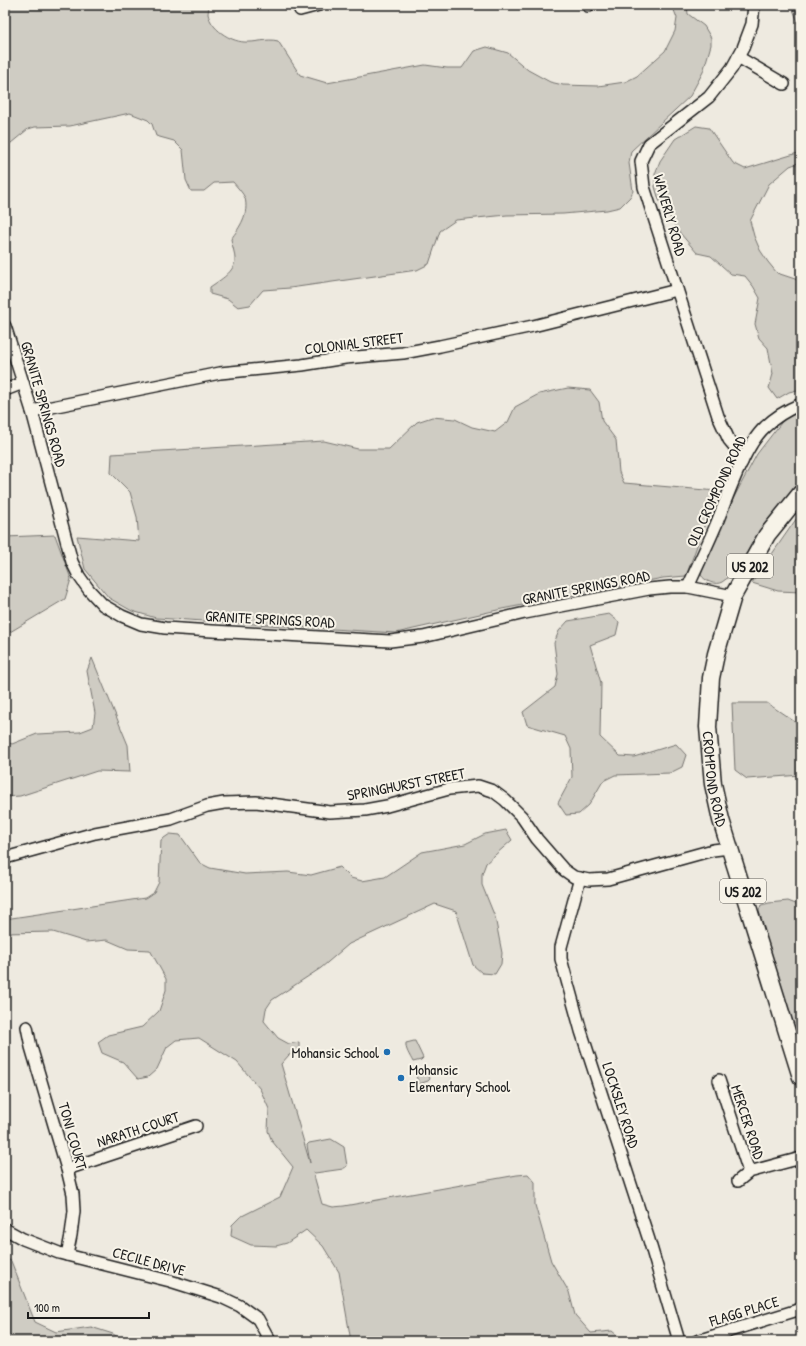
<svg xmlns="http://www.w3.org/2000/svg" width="806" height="1346" viewBox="0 0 806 1346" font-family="'Patrick Hand',sans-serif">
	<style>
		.green { fill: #cfccc3; stroke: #767470 }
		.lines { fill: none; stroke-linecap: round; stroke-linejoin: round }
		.minor-casing { stroke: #1c1c1c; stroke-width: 14 }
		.highway-casing { stroke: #1c1c1c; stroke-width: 19 }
		.minor { stroke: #f7f3e8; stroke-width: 11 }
		.highway { stroke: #f7f3e8; stroke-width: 16 }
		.poi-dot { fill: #1f6fb2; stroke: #f7f3e8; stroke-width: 1.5 }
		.labels { text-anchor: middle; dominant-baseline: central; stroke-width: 4; stroke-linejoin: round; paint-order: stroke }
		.shield { fill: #f7f3e8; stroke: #5e5c59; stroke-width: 1 }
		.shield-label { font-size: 14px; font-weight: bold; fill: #1c1c1c }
		.street-label { font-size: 15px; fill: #1c1c1c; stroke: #f7f3e8 }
		.poi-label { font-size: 15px; fill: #1c1c1c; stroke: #f7f3e8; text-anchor: end }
	</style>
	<rect width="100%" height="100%" fill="#eeeae0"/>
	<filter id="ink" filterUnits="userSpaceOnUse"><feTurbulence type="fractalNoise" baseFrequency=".025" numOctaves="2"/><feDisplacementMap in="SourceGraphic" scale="8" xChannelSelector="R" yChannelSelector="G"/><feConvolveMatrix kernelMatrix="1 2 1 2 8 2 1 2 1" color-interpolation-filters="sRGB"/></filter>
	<g filter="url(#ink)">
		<g class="green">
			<path d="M5,5H209C209,8 208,12 208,14C211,29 230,41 244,42C256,43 267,38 278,41L300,75L327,83L425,65L447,68H462L474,51L487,47L508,53L528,70L550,82L563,85L598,86L625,82L637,76L665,51L675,31L677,18L672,5H687L688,14L704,26L711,38V45L703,72L690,96L631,151L629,163L633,191L630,197L620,207L607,210L563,214L507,215L456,220L440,231L429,264L417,270L290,288L263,290L250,305L238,307L228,299L210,294V287C220,280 235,272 235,259C235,253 232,245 231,239C240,227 249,214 245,198C243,193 237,187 233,182L214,183L204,191H191L186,180L183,150L174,141L156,136L152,124L148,120L130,113L70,126L35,127L28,129L5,148Z"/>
			<polygon points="789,5 801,5 801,30 792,7"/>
			<polygon points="696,126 709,128 733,163 745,169 801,152 801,162 790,166 769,184 750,221 754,236 760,250 768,262 777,273 801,281 800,328 801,389 789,392 777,399 769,388 773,374 768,348 759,338 755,324 760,298 753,286 745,276 731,274 711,256 697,253 680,233 659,200 655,187 655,174 660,161 675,139"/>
			<polygon points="568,388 590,390 599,402 602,421 616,440 619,472 624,483 717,491 686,576 663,578 502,609 396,633 156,618 132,611 109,598 85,569 77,536 139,541 137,517 130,492 111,473 112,454 324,441 358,449 389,449 417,422 432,417 455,419 472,427 495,432 508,422 515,407 539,394"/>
			<path d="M801,411V484C785,499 771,515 759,533C748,548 739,572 722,582C715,586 705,581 701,575L703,567L733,499L757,454L784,419Z"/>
			<polygon points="801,512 801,592 778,591 752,583"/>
			<polygon points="55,535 71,579 65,599 5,635 5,537"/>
			<polygon points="609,614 619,622 616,635 590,645 601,683 600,737 620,756 634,757 676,744 686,755 682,767 670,773 615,775 603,781 589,805 579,814 566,815 558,803 572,777 571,749 565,736 527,725 523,712 555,687 558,674 554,643 559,631 568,621"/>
			<polygon points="92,658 128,745 130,772 97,771 20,796 5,797 5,741 12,744 37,734 80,732 93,727 95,713 87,671"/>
			<polygon points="732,703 767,703 801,726 801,775 747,779 735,770"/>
			<polygon points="506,830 512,840 486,863 482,874 482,885 495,917 502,953 501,964 495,974 482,973 473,965 456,911 435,904 349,944 321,968 272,1000 266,1009 264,1021 278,1038 289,1044 299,1042 299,1053 289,1055 281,1064 310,1163 307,1145 309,1143 331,1139 344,1147 347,1166 343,1169 315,1173 313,1172 322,1204 333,1207 344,1206 517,1175 528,1174 535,1182 535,1205 551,1261 569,1292 575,1315 591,1333 612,1331 624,1341 351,1341 339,1272 323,1246 306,1230 287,1243 276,1246 251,1245 231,1236 232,1225 240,1217 280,1197 293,1167 272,1141 268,1131 269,1109 260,1089 237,1062 199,1038 176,1040 167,1047 157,1069 148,1077 138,1079 123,1062 102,1053 98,1042 108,1035 142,1027 159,1011 166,990 166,979 150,950 128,949 107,940 86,942 53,932 5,933 5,919 145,898 154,892 159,882 161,840 170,834 180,835 200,863 210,868 245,874 288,872 311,875 340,867 351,878 362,881 385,877 422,852 465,844 485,834"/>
			<polygon points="788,901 801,906 801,1042 794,1030 769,953 758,913 761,905 769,903"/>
			<path d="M414,1041H415L423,1058L421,1060L413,1062C410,1056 405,1049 406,1043Z"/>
			<polygon points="422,1068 425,1068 430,1079 428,1081 419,1084 415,1073 417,1070"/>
			<polygon points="5,1258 11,1261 35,1322 56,1332 91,1327 113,1334 124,1341 8,1341 8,1321 5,1311"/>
		</g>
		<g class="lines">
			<defs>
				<g id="minor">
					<polyline points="588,5 588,6"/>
					<polyline points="300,10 319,5"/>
					<polyline points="738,57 784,84"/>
					<polyline points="5,326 32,411 72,562 79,576 89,590 103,605 122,616 141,624 165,628 212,631 390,641 423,637 525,613 649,589 670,587 688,587 733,596"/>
					<polyline points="5,390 23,383"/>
					<polyline points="32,411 220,373 302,365 345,358 403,353 440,346 533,326 677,290"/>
					<polyline points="742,462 734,446 729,440 718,416 644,187 641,161 649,144 709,97 732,68 743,48 752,24 754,5"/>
					<path d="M688,587C697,567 707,546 716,525C727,498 744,446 765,427C775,417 789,409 801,404"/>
					<polyline points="5,858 95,833 171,819 207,806 224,803 256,802 330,812 365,810 387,806 449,789 478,786 493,791 505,800 522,817 537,839 564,870 574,877 589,880 608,879 713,850 729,848"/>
					<polyline points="580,878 561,947 561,959 581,1031 649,1240 679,1341"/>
					<polyline points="27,1027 31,1047 67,1169 73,1194 74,1211 71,1235 67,1255"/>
					<polyline points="719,1080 749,1172"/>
					<polyline points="67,1169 196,1126"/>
					<polyline points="738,1181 749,1172 801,1158"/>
					<polyline points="5,1229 23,1239 59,1253 170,1281 221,1297 240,1306 258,1319 270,1341"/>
					<polyline points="697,1341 801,1309"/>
				</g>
				<g id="highway">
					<path id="s1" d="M801,493L767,535L733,596L716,654L711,678L708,727L713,784L721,820L801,1077"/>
				</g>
			</defs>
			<use href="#minor" class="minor-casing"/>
			<use href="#highway" class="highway-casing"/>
			<use href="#minor" class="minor"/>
			<use href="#highway" class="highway"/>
		</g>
	</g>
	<g class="poi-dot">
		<circle cx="387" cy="1052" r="4"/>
		<circle cx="401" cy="1078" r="4"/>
	</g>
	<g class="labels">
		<g class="shield">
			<rect x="727" y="554" width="46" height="24" rx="3"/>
			<rect x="720" y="879" width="46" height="24" rx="3"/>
		</g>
		<g class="shield-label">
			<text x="750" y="566">US 202</text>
			<text x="743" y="891">US 202</text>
		</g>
		<g class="street-label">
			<text transform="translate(670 215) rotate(74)">WAVERLY ROAD</text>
			<text transform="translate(354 343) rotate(-7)">COLONIAL STREET</text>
			<text transform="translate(44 404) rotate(74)">GRANITE SPRINGS ROAD</text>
			<text transform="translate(716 491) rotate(-65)">OLD CROMPOND ROAD</text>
			<text transform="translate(586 587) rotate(-11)">GRANITE SPRINGS ROAD</text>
			<text transform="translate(270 619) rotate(3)">GRANITE SPRINGS ROAD</text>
			<text stroke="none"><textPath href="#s1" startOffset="310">CROMPOND ROAD</textPath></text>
			<text transform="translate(406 784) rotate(-11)">SPRINGHURST STREET</text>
			<text transform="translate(621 1105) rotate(72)">LOCKSLEY ROAD</text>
			<text transform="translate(748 1122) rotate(72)">MERCER ROAD</text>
			<text transform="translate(138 1129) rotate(-18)">NARATH COURT</text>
			<text transform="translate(73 1136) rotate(74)">TONI COURT</text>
			<text transform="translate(149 1261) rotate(15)">CECILE DRIVE</text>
			<text transform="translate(744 1311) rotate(-17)">FLAGG PLACE</text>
		</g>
		<g class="poi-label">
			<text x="379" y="1052">Mohansic School</text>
			<text x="409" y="1069" text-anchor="start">Mohansic<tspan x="409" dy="17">Elementary School</tspan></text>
		</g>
	</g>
	<rect width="806" height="1346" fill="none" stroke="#f7f3e8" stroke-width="20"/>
	<rect x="10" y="10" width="786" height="1326" fill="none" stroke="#1c1c1c" stroke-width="1.5" filter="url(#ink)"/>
	<path d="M28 1312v6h121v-6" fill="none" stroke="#1c1c1c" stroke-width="2"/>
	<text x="34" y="1312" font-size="12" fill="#1c1c1c" stroke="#f7f3e8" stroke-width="3" paint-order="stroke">100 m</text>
</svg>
